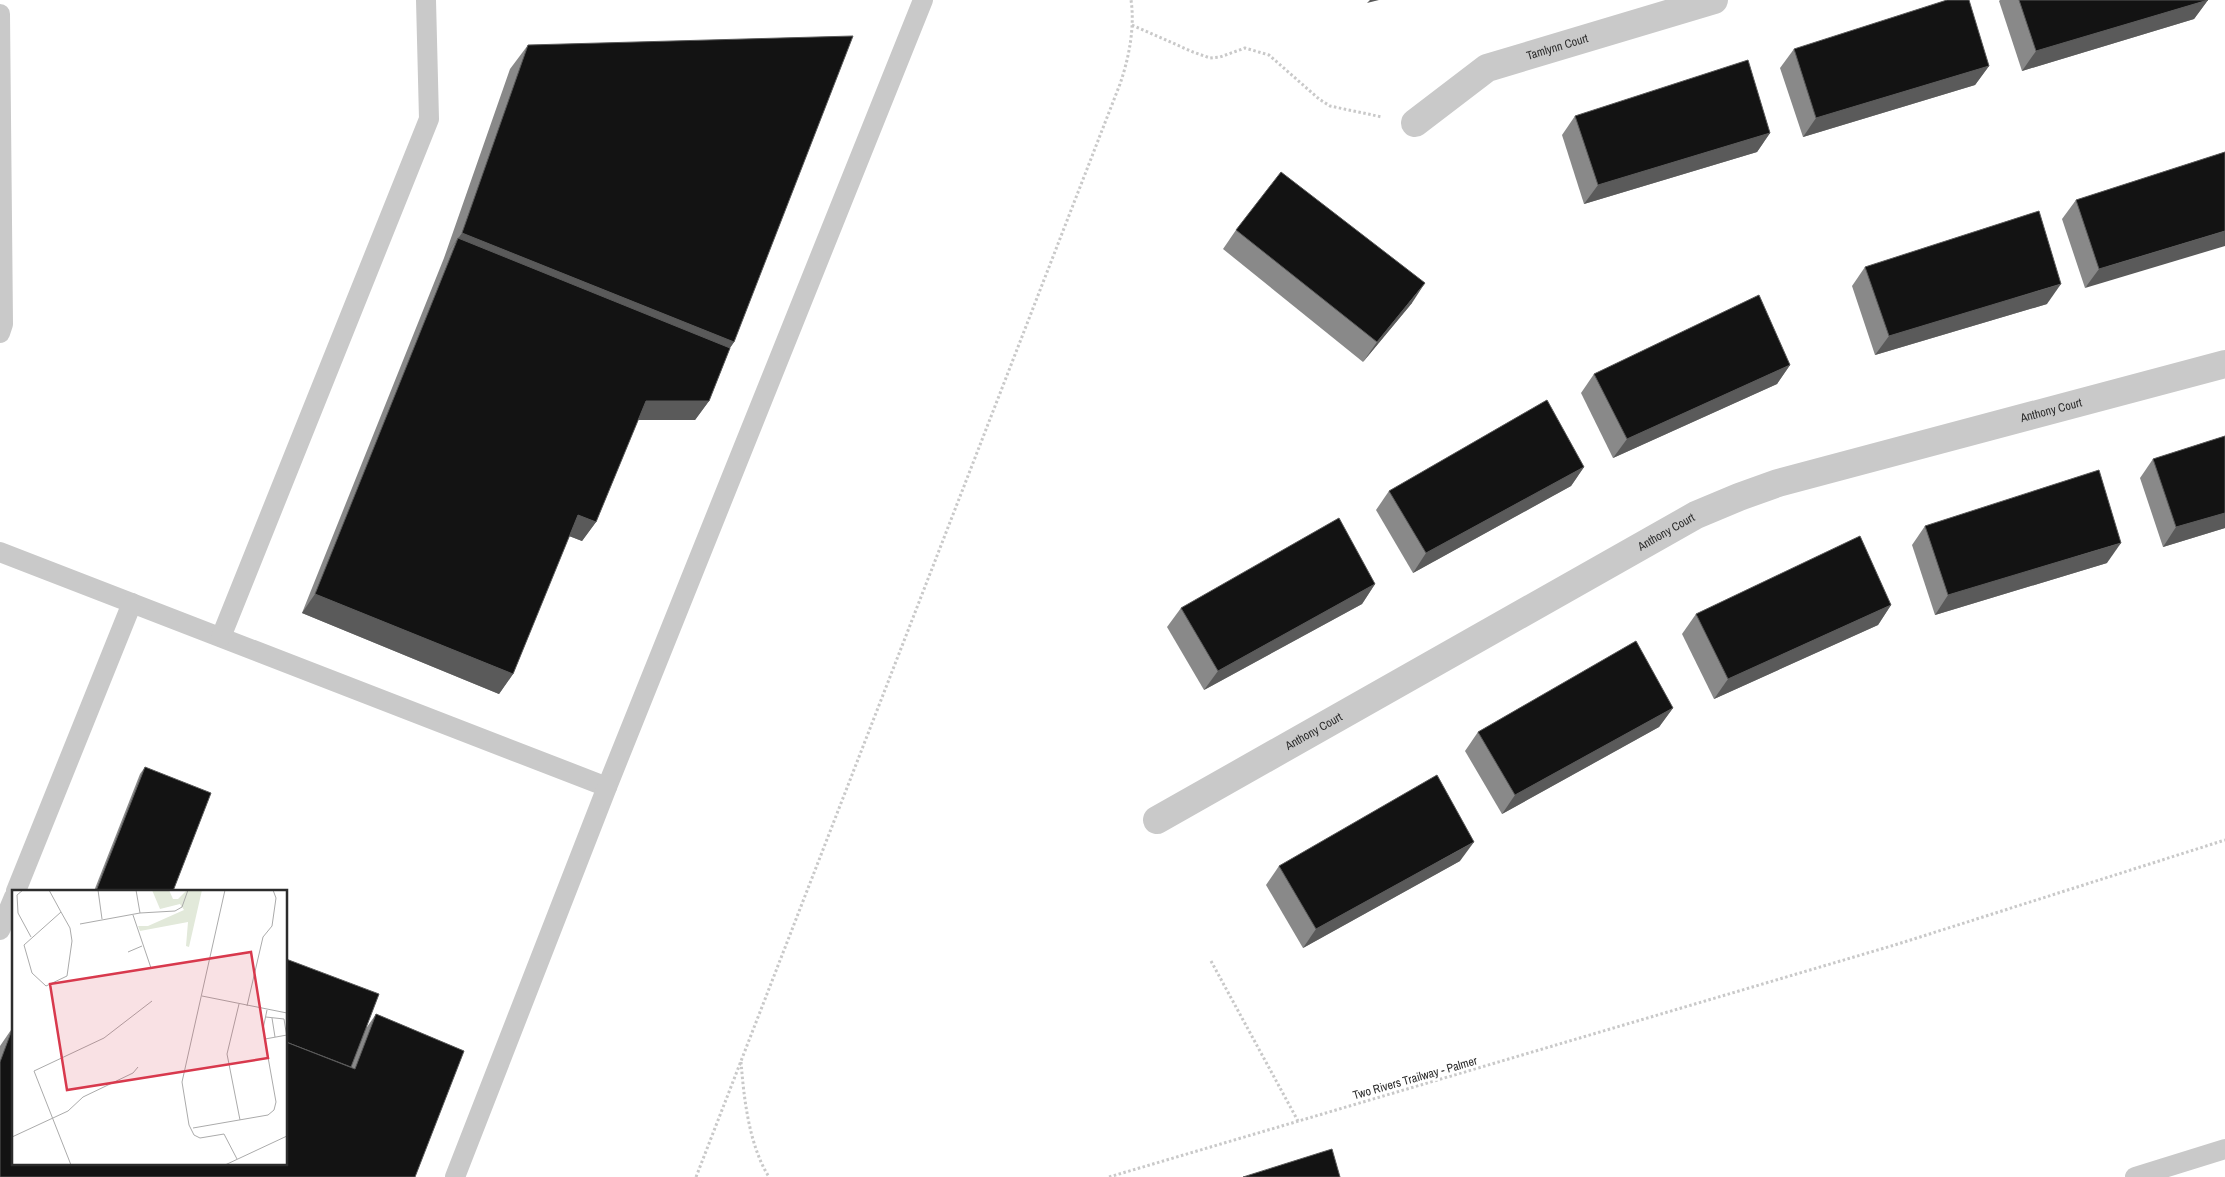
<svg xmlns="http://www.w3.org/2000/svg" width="2225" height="1177" viewBox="0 0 2225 1177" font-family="'Archivo Narrow',sans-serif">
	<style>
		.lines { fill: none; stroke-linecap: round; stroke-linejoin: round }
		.path { stroke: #c9c9c9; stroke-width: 3; stroke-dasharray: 2.5 2.5; stroke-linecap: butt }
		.lane { stroke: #c9c9c9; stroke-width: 20 }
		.street { stroke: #c9c9c9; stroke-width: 28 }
		.wall { fill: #898989 }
		.shaded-wall { fill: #5a5a5a }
		.building { fill: #131313; stroke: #5a5a5a }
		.labels { text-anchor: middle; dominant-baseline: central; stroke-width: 5; stroke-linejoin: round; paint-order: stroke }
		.street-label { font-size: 12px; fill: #2c2c2c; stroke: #fff }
		.inset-road { fill: none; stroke: #ababab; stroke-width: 1 }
		.view { fill: #d8394d; fill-opacity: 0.15; stroke: #d8394d; stroke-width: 2.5 }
		.inset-edge { fill: none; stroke: #2c2c2c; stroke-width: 2.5 }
	</style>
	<rect width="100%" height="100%" fill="#fff"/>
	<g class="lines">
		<g class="path">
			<polyline points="1132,25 1193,52 1210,58 1220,57 1245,48 1269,55 1319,99 1330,106 1382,117"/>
			<polyline points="1211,961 1298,1121"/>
			<path d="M741,1062C744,1099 749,1145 769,1177"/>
			<path d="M696,1177L1120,84C1129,58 1135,27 1131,0"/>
			<polyline points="1109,1177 1898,944 2225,840"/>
		</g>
		<g class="lane">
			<polyline points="0,14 3,324 0,333"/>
			<polyline points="0,552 607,787"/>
			<polyline points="221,637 429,119 426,0"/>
			<polyline points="16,891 132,603"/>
			<polyline points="0,930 14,897"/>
			<polyline points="455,1177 607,787 923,0"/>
			<polyline points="2135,1177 2225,1149"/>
		</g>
		<g class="street">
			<path id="s1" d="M1415,123L1487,68L1714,0"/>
			<path id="s2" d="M1157,820L1696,515L1739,497L1778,483L2225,364"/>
		</g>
	</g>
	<g class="wall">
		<polygon points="2000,0 2208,0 2194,19 2022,71 1999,1"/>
		<polygon points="528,45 734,342 730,348 709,401 695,420 638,420 596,522 582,541 569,536 513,674 499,694 302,613 444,258 510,69"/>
		<polygon points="1794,49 1989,66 1975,85 1803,137 1780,68"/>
		<polygon points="1575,116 1770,133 1757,152 1584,204 1562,135"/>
		<polygon points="2225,152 2085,288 2062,219 2076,200"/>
		<polygon points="1236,230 1412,303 1363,362 1223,249"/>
		<polygon points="1865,267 2047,304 1875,355 1852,286"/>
		<polygon points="1790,365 1777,384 1613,458 1581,393 1594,374"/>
		<polygon points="2225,436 2225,528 2163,547 2140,478 2153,459"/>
		<polygon points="1584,467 1571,486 1413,573 1376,510 1389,491"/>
		<polygon points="1925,526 2107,563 1935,615 1912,545"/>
		<polygon points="1375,584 1362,604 1204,690 1167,627 1181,608"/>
		<polygon points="1891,605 1878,625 1714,699 1682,634 1696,614"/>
		<polygon points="1673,708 1659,727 1502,814 1465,751 1478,732"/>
		<polygon points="145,767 173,891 94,891 140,774"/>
		<polygon points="1460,861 1303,948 1266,885 1279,866"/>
		<polygon points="376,1014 464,1051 0,1177 0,1046 13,1027 14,1163 367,1027"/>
	</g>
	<g class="shaded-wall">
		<polygon points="1370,0 1379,0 1367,3"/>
		<polygon points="2208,0 2194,19 2022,71 2036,51"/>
		<polygon points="1989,66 1975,85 1803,137 1816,118"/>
		<polygon points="1770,133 1757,152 1584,204 1598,185"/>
		<polygon points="2225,231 2225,246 2085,288 2099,269"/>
		<polygon points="462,233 734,342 717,367 458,238 444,258"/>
		<polygon points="1425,283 1412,303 1363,362 1377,342"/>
		<polygon points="2061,284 2047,304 1875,355 1889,336"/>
		<polygon points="1790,365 1777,384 1613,458 1627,439"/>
		<polygon points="646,401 709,401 695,420 632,420"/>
		<polygon points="1584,467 1571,486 1413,573 1426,553"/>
		<polygon points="2225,513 2225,528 2163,547 2176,527"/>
		<polygon points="578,515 596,522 582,541 564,534"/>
		<polygon points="2121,543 2107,563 1935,615 1948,595"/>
		<polygon points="1375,584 1362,604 1204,690 1218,671"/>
		<polygon points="315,594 513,674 499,694 302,613"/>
		<polygon points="1891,605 1878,625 1714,699 1728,679"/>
		<polygon points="1673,708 1659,727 1502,814 1515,795"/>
		<polygon points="1474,842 1460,861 1303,948 1316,929"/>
	</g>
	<g class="building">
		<polygon points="1947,0 1969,0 1989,66 1816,118 1794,49"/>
		<polygon points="2019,0 2208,0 2036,51"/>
		<polygon points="853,36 734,342 462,233 528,45"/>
		<polygon points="1748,60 1770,133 1598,185 1575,116"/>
		<polygon points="2225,152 2225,231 2099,269 2076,200"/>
		<polygon points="1281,172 1425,283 1377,342 1236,230"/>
		<polygon points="2039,211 2061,284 1889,336 1865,267"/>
		<polygon points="458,238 730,348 709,401 646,401 596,522 578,515 513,674 315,594"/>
		<polygon points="1759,295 1790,365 1627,439 1594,374"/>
		<polygon points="1547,400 1584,467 1426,553 1389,491"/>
		<polygon points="2225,436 2225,513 2176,527 2153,459"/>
		<polygon points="2099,470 2121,543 1948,595 1925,526"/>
		<polygon points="1339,518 1375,584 1218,671 1181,608"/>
		<polygon points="1860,536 1891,605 1728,679 1696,614"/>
		<polygon points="1636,641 1673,708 1515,795 1478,732"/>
		<polygon points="145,767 211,793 173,891 96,891"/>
		<polygon points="1437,775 1474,842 1316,929 1279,866"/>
		<polygon points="286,959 379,994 351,1067 286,1042"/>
		<polygon points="376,1014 464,1051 415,1177 0,1177 0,1062 13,1027 14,1163 286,1163 286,1042 355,1069"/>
		<polygon points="1332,1149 1340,1177 1243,1177"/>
	</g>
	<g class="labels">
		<g class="street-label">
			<text stroke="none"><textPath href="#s1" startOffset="164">Tamlynn Court</textPath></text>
			<text stroke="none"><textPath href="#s2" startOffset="990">Anthony Court</textPath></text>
			<text stroke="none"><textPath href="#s2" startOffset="585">Anthony Court</textPath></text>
			<text stroke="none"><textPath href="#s2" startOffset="180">Anthony Court</textPath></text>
			<text transform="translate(1415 1078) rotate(-16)">Two Rivers Trailway - Palmer</text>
		</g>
	</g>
	<g transform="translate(12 890)">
		<rect width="275" height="275" fill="#fff"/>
		<path d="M140,0H157L161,9H166L175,0H190L177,57L174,56L176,32L128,41L126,36H136L172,20L168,14L148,19Z" fill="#e2e9da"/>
		<path class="inset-road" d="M11,0L5,5L6,23L19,47M37,0L49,22L58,38L60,51L55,86L34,96L20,83L12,55L49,22M86,0L90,29M124,0L128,23M213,0L170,192L177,235L182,245L188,248L212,244L225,269M121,25L139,78M68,34L128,23L163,21L170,17L176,0M116,62L130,56M190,106L275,123M227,114L215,164L228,230M235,116L251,47L260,36L264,8L261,0M254,127L272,129L275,148M260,128L263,147M253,149L275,145M181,238L256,225L262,220L264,212L251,139L255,120M0,247L56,221L71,207L121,183L126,177M59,275L22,181L92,148L140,111M213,275L275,246"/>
		<path class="view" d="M239,62L256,168L55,200L38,94Z"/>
		<rect width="275" height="275" class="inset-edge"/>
	</g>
</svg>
